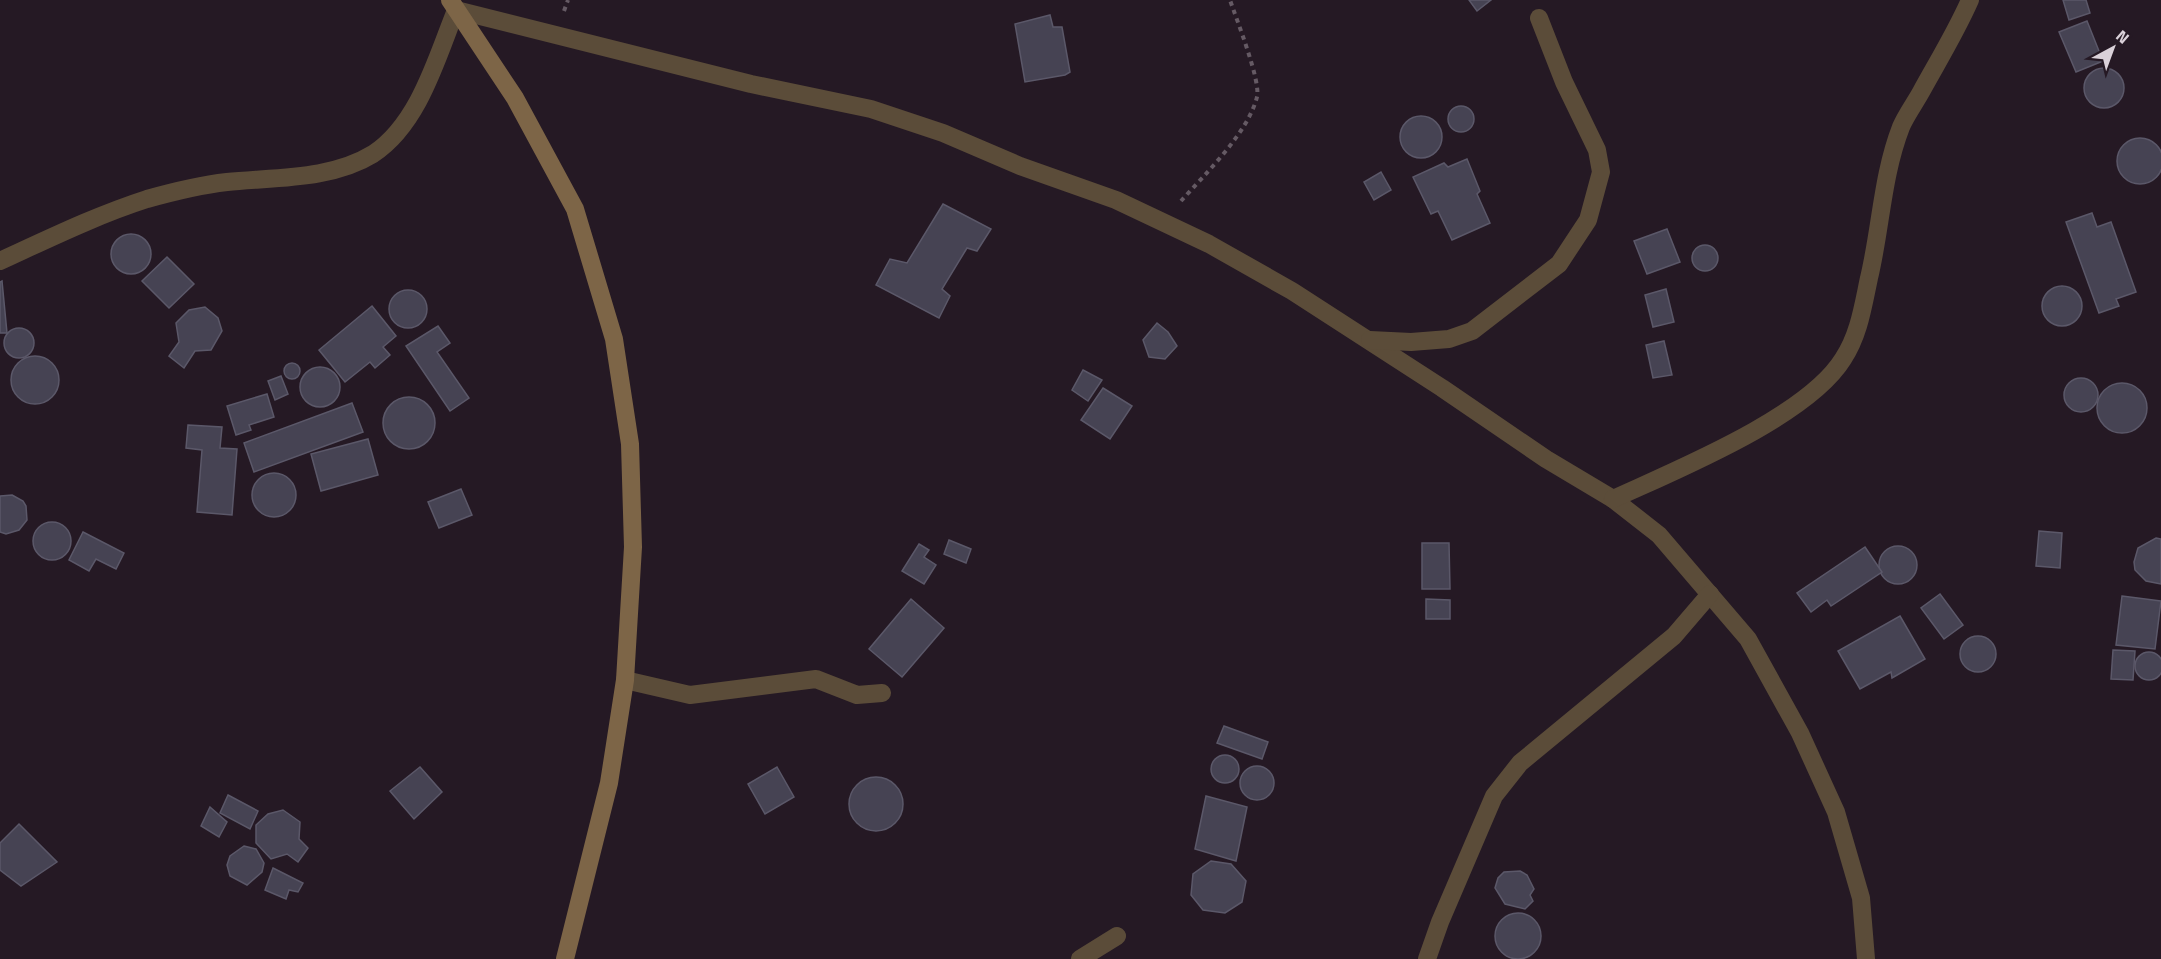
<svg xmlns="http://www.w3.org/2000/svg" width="2161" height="959" viewBox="0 0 2161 959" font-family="'Titillium Web',sans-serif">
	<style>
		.building { fill: #464353; stroke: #5b5869; stroke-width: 1.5 }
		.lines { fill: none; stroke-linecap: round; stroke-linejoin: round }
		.path { stroke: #655a64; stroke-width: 4; stroke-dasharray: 4.5 4.5; stroke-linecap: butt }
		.street { stroke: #5b4c39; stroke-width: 18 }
		.secondary { stroke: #7d6547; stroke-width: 18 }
	</style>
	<rect width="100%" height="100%" fill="#251924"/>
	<g class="building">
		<polygon points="1469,0 1491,0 1477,11"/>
		<polygon points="2063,0 2086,0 2090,13 2069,20"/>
		<polygon points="1050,15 1053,27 1062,27 1070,72 1065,75 1025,82 1015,24"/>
		<polygon points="2087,21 2103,61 2076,72 2059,32"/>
		<circle cx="2104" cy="88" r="20"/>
		<circle cx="1461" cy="119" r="13"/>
		<circle cx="1421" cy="137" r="21"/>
		<circle cx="2140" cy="161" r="23"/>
		<polygon points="1467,159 1480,191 1477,194 1490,223 1452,240 1438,211 1431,214 1413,177 1444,163 1448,167"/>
		<polygon points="1381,172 1391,190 1374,200 1364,182"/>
		<polygon points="943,204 991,229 977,251 967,248 942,289 950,296 939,318 876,285 890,259 907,263"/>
		<polygon points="2092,213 2097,227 2111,222 2136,292 2116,299 2119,306 2099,313 2066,222"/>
		<polygon points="1667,229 1680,262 1647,274 1634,241"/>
		<circle cx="131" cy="254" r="20"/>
		<circle cx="1705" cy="258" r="13"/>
		<polygon points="167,257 194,284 169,308 142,281"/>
		<polygon points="2,281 7,333 0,333 0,282"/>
		<circle cx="2062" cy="306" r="20"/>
		<polygon points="1666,289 1674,322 1653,327 1645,295"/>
		<circle cx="408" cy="309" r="19"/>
		<polygon points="372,306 396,336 383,347 390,355 375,368 370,362 345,382 319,350"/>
		<polygon points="205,307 218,318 222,331 211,350 195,351 184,368 169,356 179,342 176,323 189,310"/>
		<polygon points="1157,323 1168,332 1177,346 1165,359 1149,357 1143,340"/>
		<polygon points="438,326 450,343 437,352 469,398 450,411 406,346"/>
		<circle cx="19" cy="343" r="15"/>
		<polygon points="1664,341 1672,375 1653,378 1646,345"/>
		<circle cx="35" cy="380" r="24"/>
		<circle cx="292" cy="371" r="8"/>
		<circle cx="320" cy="387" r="20"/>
		<polygon points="1083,370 1102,380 1088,401 1072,390"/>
		<polygon points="281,376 288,394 275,400 268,381"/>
		<circle cx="2081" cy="395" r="17"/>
		<circle cx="2122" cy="408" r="25"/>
		<polygon points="1103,388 1132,406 1110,439 1081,420"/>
		<polygon points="267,394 274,417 249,425 251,430 236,435 227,406"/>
		<circle cx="409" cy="423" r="26"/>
		<polygon points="352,403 363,432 254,472 244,443"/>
		<polygon points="188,425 222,427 220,448 237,449 232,515 197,512 202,450 186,448"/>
		<polygon points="368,439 378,475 321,491 311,454"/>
		<circle cx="274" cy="495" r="22"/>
		<polygon points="461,489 472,515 439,528 428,502"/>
		<polygon points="12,495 23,501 26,506 27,520 19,530 6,534 0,532 0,496"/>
		<circle cx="52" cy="541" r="19"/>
		<polygon points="2039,531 2062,533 2060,568 2036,566"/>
		<polygon points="83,532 124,553 116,569 96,559 89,571 69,560"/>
		<polygon points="2156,538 2161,539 2161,584 2146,581 2135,570 2134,562 2138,548"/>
		<polygon points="949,540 971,549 966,563 944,554"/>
		<polygon points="1422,543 1449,543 1450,589 1422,589"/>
		<polygon points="919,544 929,550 924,557 936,565 924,584 902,571"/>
		<circle cx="1898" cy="565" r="19"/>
		<polygon points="1865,547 1882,572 1831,606 1827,600 1811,612 1797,593"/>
		<polygon points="1940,594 1963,625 1944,639 1921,608"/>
		<polygon points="2122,596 2161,601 2155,649 2116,645"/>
		<polygon points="911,599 944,628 902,677 869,649"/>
		<polygon points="1426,599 1450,600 1450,619 1426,619"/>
		<polygon points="1900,616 1925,659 1892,678 1891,672 1860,689 1838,651"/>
		<circle cx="1978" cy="654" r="18"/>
		<polygon points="2113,650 2135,651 2133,680 2111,679"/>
		<circle cx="2149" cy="666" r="14"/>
		<polygon points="1224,726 1268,742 1262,759 1217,743"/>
		<circle cx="1225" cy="769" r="14"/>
		<circle cx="1257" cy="783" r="17"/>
		<polygon points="420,767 442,792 414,819 390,791"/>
		<polygon points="777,767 794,797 765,814 748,784"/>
		<circle cx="876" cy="804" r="27"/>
		<polygon points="228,795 258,811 250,829 220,813"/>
		<polygon points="1206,796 1247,807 1236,861 1195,849"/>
		<polygon points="210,807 227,822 219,837 201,826"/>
		<polygon points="283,810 300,822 299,839 308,848 298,862 287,854 271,859 256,843 256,825 268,814"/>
		<polygon points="19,824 57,862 21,886 0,870 0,843"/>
		<polygon points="244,846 256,849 264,863 262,872 247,885 230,876 227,865 230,856"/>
		<polygon points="1211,861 1231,864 1246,881 1242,902 1225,913 1203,910 1191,895 1193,874"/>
		<polygon points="273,868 303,883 298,892 289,890 286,899 265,890"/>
		<polygon points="1520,871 1527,875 1534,889 1530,895 1533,901 1525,909 1505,904 1495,888 1498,878 1504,872"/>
		<circle cx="1518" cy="936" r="23"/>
	</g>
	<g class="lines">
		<g class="path">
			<polyline points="564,11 568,0"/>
			<path d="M1181,201C1205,174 1248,133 1257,97C1261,81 1236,18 1230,0"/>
		</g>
		<g class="street">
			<path d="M0,261C48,239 97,215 147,199C172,192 201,185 227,182C274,177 331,180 373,154C419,124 437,57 456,10L751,84L871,109L943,133L1020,166L1116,200L1209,244L1292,291L1442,388L1546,459L1613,499L1659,535L1748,639L1800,733L1836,812L1861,898L1866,959"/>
			<polyline points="1370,340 1411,342 1449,339 1472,331 1559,264 1588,220 1601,172 1597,150 1564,82 1539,18"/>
			<path d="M1613,499C1676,470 1807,417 1843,359C1859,335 1863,306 1869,278C1881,228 1882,176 1901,127C1906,115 1915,103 1921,92C1938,61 1956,32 1970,0"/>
			<polyline points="625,680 690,695 816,679 857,695 882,693"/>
			<polyline points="1080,959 1117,936"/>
			<polyline points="1427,959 1440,922 1494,796 1520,763 1674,636 1710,594"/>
		</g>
		<polyline class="secondary" points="450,0 515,98 575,209 614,339 630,444 633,547 625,680 609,783 565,959"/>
	</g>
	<g transform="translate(2113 48) rotate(41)" stroke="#251924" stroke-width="4.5" paint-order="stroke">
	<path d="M0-4.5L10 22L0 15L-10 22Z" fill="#dad1d9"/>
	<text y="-9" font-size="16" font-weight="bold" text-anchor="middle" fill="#dad1d9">N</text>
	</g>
</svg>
